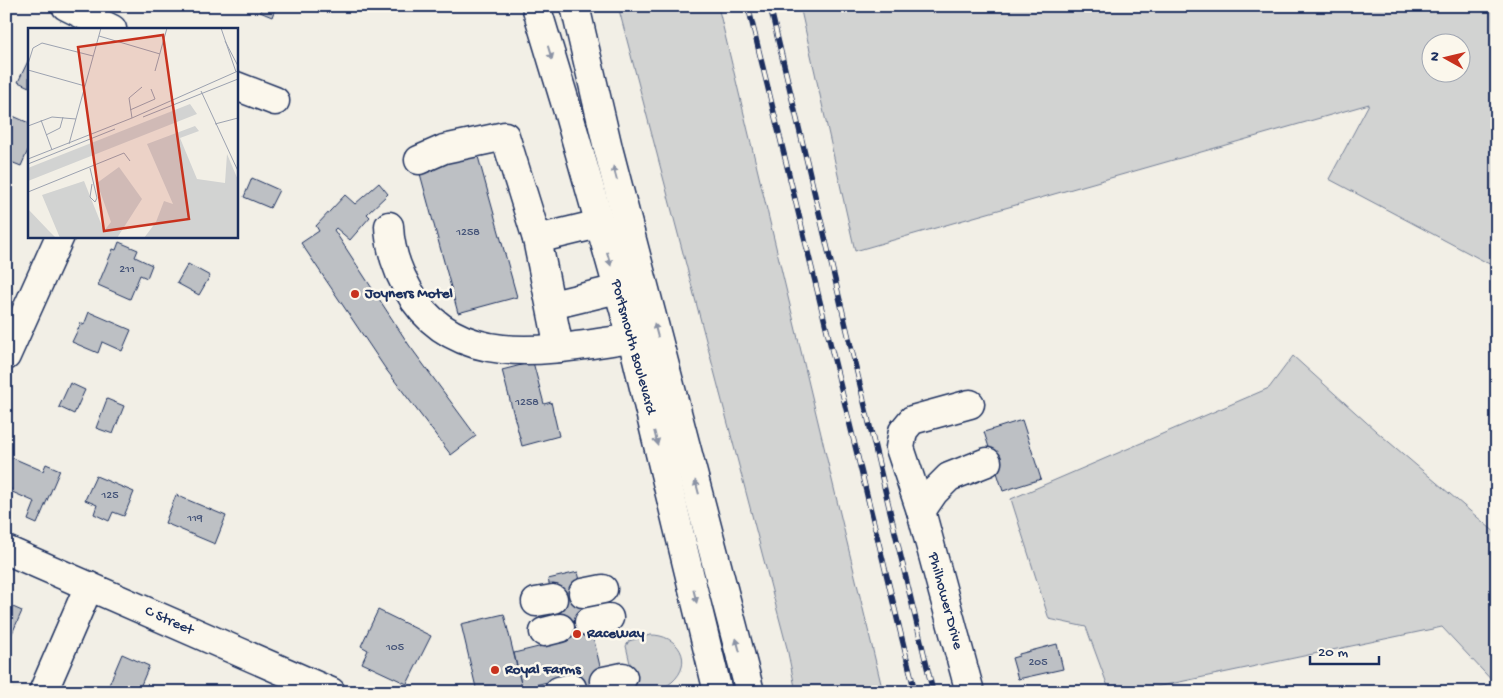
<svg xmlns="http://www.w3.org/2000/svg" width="1503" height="698" viewBox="0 0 1503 698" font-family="'Gochi Hand',sans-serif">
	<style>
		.green { fill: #d2d3d2; stroke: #768198; fill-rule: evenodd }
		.building { fill: #bdc0c4; stroke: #1b2f5e }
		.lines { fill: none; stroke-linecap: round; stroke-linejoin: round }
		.minor-casing { stroke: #1b2f5e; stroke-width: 31 }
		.major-casing { stroke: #1b2f5e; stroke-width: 31 }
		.minor { stroke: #fbf7ec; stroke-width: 28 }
		.major { stroke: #fbf7ec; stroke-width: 28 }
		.rail-casing { stroke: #1b2f5e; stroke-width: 5.5 }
		.rail { stroke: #fbf7ec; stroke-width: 4; stroke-dasharray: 11; stroke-linecap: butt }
		.oneway { fill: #8b93a5 }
		.poi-dot { fill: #c8321e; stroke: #fbf7ec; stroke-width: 2 }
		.labels { text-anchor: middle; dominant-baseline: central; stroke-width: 5; stroke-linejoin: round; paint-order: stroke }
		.number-label { font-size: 12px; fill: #445378 }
		.poi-label { font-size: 15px; font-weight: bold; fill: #1b2f5e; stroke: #fbf7ec; text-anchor: start }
		.street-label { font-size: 15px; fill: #1b2f5e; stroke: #fbf7ec }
		.inset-road { fill: none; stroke: #9ca2b0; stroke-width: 1 }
		.view { fill: #c8321e; fill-opacity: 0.15; stroke: #c8321e; stroke-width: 2.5 }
		.inset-edge { fill: none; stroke: #1b2f5e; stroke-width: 2.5 }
	</style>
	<rect width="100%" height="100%" fill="#f2efe6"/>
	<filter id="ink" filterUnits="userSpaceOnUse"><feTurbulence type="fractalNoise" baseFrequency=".02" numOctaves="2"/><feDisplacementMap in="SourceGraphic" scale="10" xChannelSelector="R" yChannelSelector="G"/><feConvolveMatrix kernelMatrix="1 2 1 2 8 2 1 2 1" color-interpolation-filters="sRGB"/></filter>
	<g filter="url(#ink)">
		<g class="green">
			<polygon points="618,6 718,6 883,692 796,692 787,648"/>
			<path d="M800,6H1497V268L1329,179L1369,104L855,251ZM1430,42H1460V72H1430Z"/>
			<polygon points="1293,356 1376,431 1497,534 1497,686 1442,627 1132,692 1110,692 1086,627 1049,619 1011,499 1269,388"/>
			<path d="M650,635C678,634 695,662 672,682C664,689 650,690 639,692L636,689L626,646L629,641Z"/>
		</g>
		<g class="building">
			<polygon points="261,6 276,6 272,17 260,12 262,7"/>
			<polygon points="29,59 29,87 18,82"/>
			<polygon points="6,113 29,123 29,148 21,166 6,160"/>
			<polygon points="477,153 517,297 458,313 419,170"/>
			<polygon points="252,178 279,190 270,208 244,197"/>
			<polygon points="379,183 388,194 367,214 370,217 350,240 336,228 334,230 409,345 476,436 451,455 385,368 301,243 319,231 316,226 345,195 355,204"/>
			<polygon points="119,242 138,250 135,257 152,265 147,278 140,275 130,299 98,285 113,249 116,250"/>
			<polygon points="188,264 210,276 199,295 177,283"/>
			<polygon points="89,312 131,330 122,351 102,342 98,353 72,342 81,323 84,325"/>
			<polygon points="533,362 544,404 551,402 559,436 522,446 502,370"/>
			<polygon points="70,383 85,390 74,414 59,407"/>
			<polygon points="107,399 124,406 113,434 96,428"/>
			<polygon points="1022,420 1041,479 1003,491 984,432"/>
			<polygon points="6,455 43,471 46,464 60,470 37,524 28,520 35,502 10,491 12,489 6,487"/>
			<polygon points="96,476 134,492 124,516 113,512 109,521 94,514 97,505 85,500"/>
			<polygon points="176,495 226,516 215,544 165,523"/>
			<polygon points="578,572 606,692 573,692 569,677 522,688 514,653 563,641 548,579"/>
			<polygon points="6,604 22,611 6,647"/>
			<polygon points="378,610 431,636 407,684 362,663 368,650 361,646"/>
			<polygon points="504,614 523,692 477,692 461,624"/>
			<polygon points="1057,644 1063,669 1018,679 1012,658 1019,656 1019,654"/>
			<polygon points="122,654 149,666 138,692 106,692"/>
		</g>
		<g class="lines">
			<defs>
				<g id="minor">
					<polyline points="66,6 112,29"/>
					<polyline points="236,86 275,101"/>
					<polyline points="419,160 444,149 505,136 537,239 559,348"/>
					<path d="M389,226C390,253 400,278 415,301C465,372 559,348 632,338"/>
					<polyline points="537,239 599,224"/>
					<polyline points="552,305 618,289"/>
					<polyline points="6,356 60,236"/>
					<polyline points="970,404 912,420 903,431 900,448 921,511 970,692"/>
					<polyline points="921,511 934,492 949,477 987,462"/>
					<polyline points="6,550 331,692"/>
					<polyline points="583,593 603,589"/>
					<polyline points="536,602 553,599"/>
					<polyline points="589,622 609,618"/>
					<polyline points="544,632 560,628"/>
					<polyline points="604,681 623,677"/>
					<polyline points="559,691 572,688"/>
					<polyline points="43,692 89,586"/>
				</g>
				<g id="major">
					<polyline points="536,6 569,115 632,338 718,692"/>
					<polyline points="575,6 608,148 750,692"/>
				</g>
			</defs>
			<use href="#minor" class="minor-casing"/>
			<use href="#major" class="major-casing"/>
			<use href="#minor" class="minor"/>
			<use href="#major" class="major"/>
			<defs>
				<g id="rail">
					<polyline points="748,6 915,692"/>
					<polyline points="770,6 933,692"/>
				</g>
			</defs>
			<use href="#rail" class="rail-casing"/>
			<use href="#rail" class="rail"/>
		</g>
		<defs><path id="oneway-solid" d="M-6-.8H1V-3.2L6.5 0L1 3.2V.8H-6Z" transform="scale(1.25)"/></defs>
		<g class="oneway">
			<use href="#oneway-solid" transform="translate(550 53) rotate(73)"/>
			<use href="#oneway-solid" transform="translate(615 173) rotate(-105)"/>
			<use href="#oneway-solid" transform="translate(609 259) rotate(74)"/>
			<use href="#oneway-solid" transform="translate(656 330) rotate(-105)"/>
			<use href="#oneway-solid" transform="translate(656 438) rotate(76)"/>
			<use href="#oneway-solid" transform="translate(697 487) rotate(-105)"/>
			<use href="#oneway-solid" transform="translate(695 596) rotate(76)"/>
			<use href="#oneway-solid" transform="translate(738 645) rotate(-105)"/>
		</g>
	</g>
	<g class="poi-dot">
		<circle cx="355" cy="294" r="5"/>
		<circle cx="577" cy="634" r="5"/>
		<circle cx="495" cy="670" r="5"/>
	</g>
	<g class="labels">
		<g class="number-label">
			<text x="468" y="233">1258</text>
			<text x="127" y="270">211</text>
			<text x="527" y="403">1258</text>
			<text x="110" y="496">125</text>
			<text x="195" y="519">119</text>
			<text x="395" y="648">105</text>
			<text x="1038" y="663">205</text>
		</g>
		<g class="poi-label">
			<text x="365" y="294">Joyners Motel</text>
			<text x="587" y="634">RaceWay</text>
			<text x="505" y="670">Royal Farms</text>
		</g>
		<g class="street-label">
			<text transform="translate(633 347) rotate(75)">Portsmouth Boulevard</text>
			<text transform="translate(945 601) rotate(75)">Philhower Drive</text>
			<text transform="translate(169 621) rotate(24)">C Street</text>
		</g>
	</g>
	<g transform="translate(28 28)">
		<rect width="210" height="210" fill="#f2efe6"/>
		<path d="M162,76L169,86L0,153V140ZM167,98L171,103L152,110L169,151L197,155L199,126L210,152V210H116L128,194L136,173L145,176L119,116ZM91,139L114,171L89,210H32L14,167L56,153L76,203L83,194L69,155ZM0,181L20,202L28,210H0Z" fill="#d2d3d2"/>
		<path class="inset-road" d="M193,0L208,44M71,8L132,26M197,13L210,38M0,36L5,20L14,15L65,28M0,42L57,58M127,43L139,0M173,63L210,143M102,82L127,71L123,61M115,89L210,51M104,90L101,70L114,59M13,92L24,122M187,96L210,90M0,98L24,89L48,91M18,107L32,100L35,89M41,116L73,0M0,131L104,90L210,43M0,136L87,101M62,140L69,170L67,174L62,169L64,156M0,164L96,125L102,133"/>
		<path class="view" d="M135,7L161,191L76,203L50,19Z"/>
		<rect width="210" height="210" class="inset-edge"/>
	</g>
	<rect width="1503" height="698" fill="none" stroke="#fbf7ec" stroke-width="25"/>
	<rect x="12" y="12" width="1478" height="673" fill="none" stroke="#1b2f5e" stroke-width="2" filter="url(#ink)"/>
	<g transform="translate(1446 58) rotate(278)"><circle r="24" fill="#fbf7ec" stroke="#a1a7b3"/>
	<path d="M0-4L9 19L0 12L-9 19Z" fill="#c8321e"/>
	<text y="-8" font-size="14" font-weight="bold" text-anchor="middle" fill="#1b2f5e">N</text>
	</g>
	<path d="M1310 656v8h69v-8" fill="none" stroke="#1b2f5e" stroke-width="2.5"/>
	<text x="1318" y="656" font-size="15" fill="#1b2f5e" stroke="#fbf7ec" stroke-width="4" paint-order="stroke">20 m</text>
</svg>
